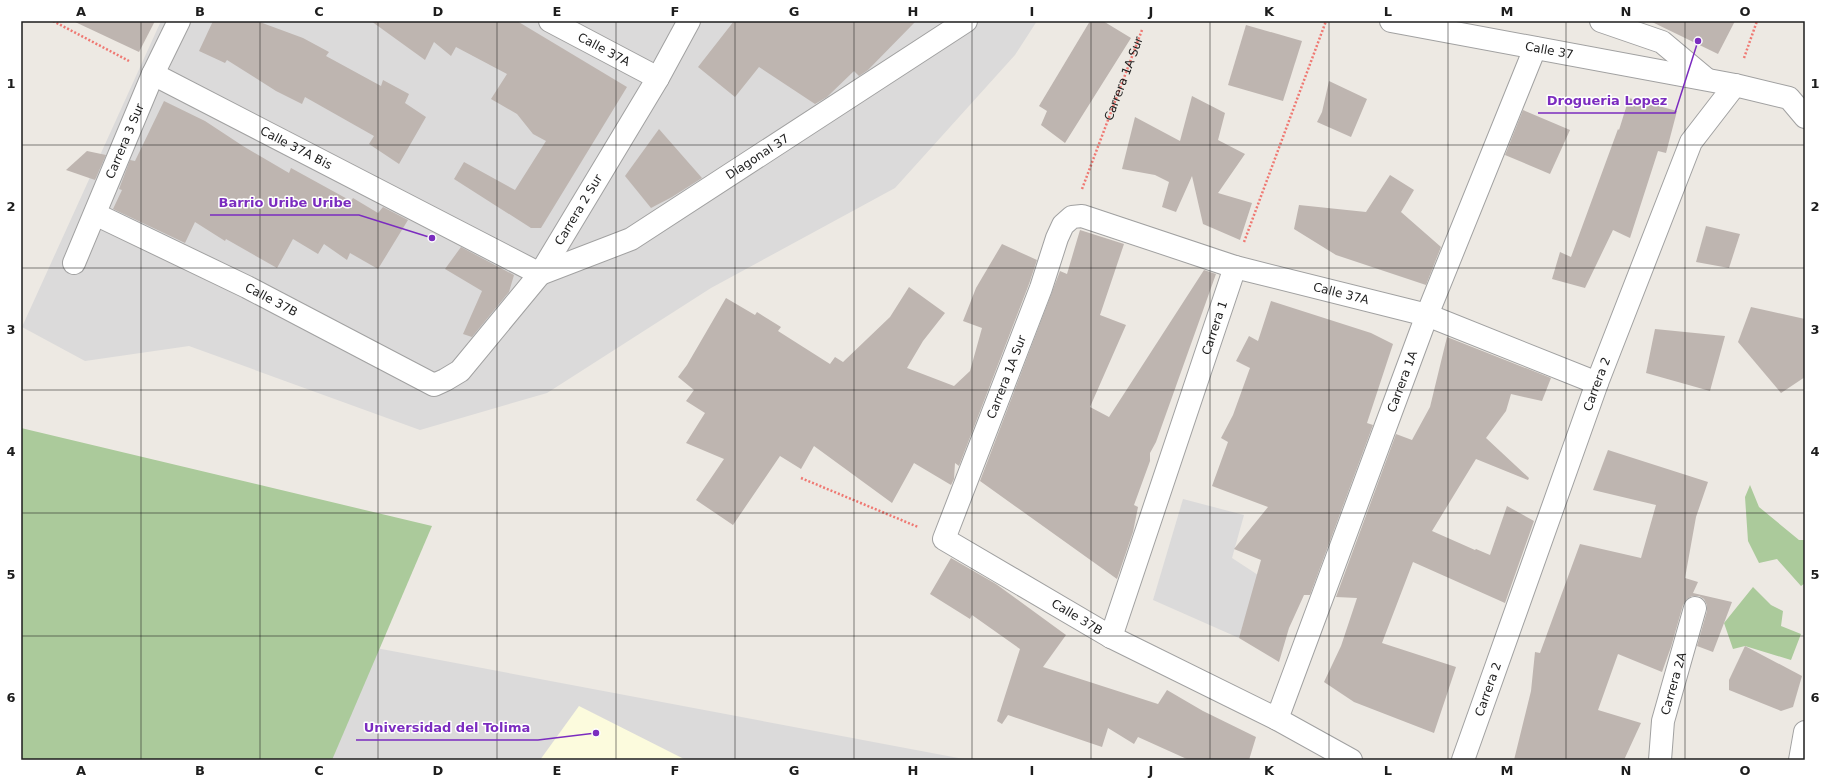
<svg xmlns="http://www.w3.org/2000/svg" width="1826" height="781" viewBox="0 0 1826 781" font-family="'DejaVu Sans',sans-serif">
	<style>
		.residential { fill: #dbdada }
		.education { fill: #fcfbdd }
		.forest { fill: #abca9b }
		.building { fill: #beb5b0 }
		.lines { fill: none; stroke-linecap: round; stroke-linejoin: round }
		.street-casing { stroke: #a1a1a1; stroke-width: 24 }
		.path { stroke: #ef7872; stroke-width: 2.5; stroke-dasharray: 2 2; stroke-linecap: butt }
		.street { stroke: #fff; stroke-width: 22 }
		.grid { fill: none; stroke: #1d1d1d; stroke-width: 1; stroke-opacity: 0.55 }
		.labels { text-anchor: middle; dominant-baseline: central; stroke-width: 3; stroke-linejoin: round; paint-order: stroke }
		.street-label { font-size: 12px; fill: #1d1d1d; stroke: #fff }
		.leader { fill: none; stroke: #7b2cbf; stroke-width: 1.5 }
		.callout-dot { fill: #7b2cbf; stroke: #fff; stroke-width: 1.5 }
		.callout-label { font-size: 13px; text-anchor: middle; font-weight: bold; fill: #7b2cbf; stroke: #fff; stroke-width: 3; stroke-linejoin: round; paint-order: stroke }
		.neatline { fill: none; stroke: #1d1d1d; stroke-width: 1.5 }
		.grid-label { font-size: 13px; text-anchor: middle; font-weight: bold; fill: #1d1d1d }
	</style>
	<rect width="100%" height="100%" fill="#ede9e3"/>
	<g class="residential">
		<polygon points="161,21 1037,21 1015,55 895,188 711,288 547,393 420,430 189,346 85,361 22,327"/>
		<polygon points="1183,499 1244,515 1232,558 1258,575 1239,638 1153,600"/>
		<polygon points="21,581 969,760 21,760"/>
	</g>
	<polygon class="education" points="579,706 686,760 540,760"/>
	<g class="forest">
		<polygon points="21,428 432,526 332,760 21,760"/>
		<polygon points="1750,485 1759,507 1799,540 1805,540 1805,583 1801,586 1777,559 1759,563 1748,541 1745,497"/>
		<polygon points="1753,587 1771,605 1783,611 1781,626 1801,634 1791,660 1745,646 1733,649 1724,623"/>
	</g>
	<g class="building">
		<polygon points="73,21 155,21 139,52"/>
		<polygon points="213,21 257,21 303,38 329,52 326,56 381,86 383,80 409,94 405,103 426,117 399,164 369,144 374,136 305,97 302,104 276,91 227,60 225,63 199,51"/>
		<polygon points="371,21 517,21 627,87 541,228 531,228 454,179 464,162 515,190 546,141 533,134 517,114 491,99 507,74 456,47 451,56 434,42 425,60"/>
		<polygon points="734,21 916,21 868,70 859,76 854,71 827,97 815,104 759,67 735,97 698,67"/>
		<polygon points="1090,21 1103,21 1131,38 1065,143 1041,125 1047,111 1039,106"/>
		<polygon points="1650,21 1735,21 1718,54"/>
		<polygon points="1246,25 1302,41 1283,101 1228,85"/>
		<polygon points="1329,81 1367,99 1351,137 1317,122 1322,112"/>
		<polygon points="1192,96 1225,113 1218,140 1245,154 1218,193 1252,203 1240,240 1203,224 1192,176 1176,212 1162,207 1169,182 1155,175 1122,169 1135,117 1180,141"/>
		<polygon points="1629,98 1677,111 1666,153 1658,151 1630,238 1613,230 1585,288 1552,279 1560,252 1571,257 1618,129 1619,130"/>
		<polygon points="164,101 205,121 243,146 289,173 291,168 351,201 353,198 378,213 383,207 408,220 378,269 350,253 347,260 324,244 318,254 293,239 277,268 226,239 225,241 195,222 185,243 113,209 122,190 119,189 130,160 135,161"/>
		<polygon points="1523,110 1570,130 1550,174 1505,155"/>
		<polygon points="659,129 702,178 672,197 651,208 625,176"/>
		<polygon points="87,151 106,155 95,180 66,170"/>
		<polygon points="1390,175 1414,190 1401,212 1441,247 1426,285 1336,255 1294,229 1299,205 1366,212"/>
		<polygon points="1706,226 1740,234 1729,268 1696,262"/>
		<polygon points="1080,230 1124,244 1100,315 1126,325 1090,407 1109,417 1204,270 1216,274 1156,442 1150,453 1150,461 1134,505 1138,507 1133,532 1117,579 980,481 1060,271 1067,274"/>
		<polygon points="1002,244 1037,260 1029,284 959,466 955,463 954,479 951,485 914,463 892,503 814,446 801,469 780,456 733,525 696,500 724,459 686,443 705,413 686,401 694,390 678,377 687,365 726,298 755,315 757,312 781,327 778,331 830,364 835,357 843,362 890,317 909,287 945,313 923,341 907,368 954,386 970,371 982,328 963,321 976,288"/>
		<polygon points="461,247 514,275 509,292 472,337 463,334 482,291 445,269"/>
		<polygon points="1271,301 1371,333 1393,344 1367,423 1373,425 1310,595 1304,595 1289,628 1279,662 1239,638 1261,560 1234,549 1268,507 1212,486 1228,442 1221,438 1233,415 1250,368 1236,361 1249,336 1258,341"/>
		<polygon points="1751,307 1805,319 1805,377 1781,393 1738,342"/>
		<polygon points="1655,329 1725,336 1710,391 1646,373"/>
		<polygon points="1447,337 1551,378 1542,401 1511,394 1506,411 1486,438 1529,478 1528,480 1476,459 1432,531 1475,550 1476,549 1490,555 1507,506 1534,521 1505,603 1413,562 1382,643 1456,667 1434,733 1354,702 1324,682 1341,646 1357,598 1336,597 1396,434 1412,440 1430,407"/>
		<polygon points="1608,450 1708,482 1696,517 1685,578 1698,582 1693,593 1732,602 1713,652 1697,646 1707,611 1707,605 1704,599 1699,596 1692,596 1687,599 1683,605 1671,647 1662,672 1618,654 1598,710 1641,723 1624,760 1514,760 1531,691 1535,652 1540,653 1580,544 1641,558 1656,505 1593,490"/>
		<polygon points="951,558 996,584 1066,635 1043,667 1158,704 1167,690 1203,711 1256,737 1249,760 1189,760 1138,737 1134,744 1108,728 1102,747 1008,715 1002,724 997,721 1020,649 972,615 970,619 930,594"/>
		<polygon points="1745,646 1802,676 1793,707 1781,711 1729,690 1729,680"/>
	</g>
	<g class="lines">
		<defs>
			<g id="street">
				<path id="s2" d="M550,21L658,78"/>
				<path id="s3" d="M1391,21L1735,85L1789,98L1805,117"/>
				<polyline points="1601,21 1662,42 1705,78"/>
				<path id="s4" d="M153,74L540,274L631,239L966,21"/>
				<path id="s5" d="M95,214L247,287L434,385L445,380L460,371L540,274L658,78L689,21"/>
				<path id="s6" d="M74,263L153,74L179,21"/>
				<path id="s7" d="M1111,637L1235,267"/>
				<path id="s8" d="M1277,719L1427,315L1535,48"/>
				<path id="s9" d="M1351,760L1277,719L1111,637L944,539L1041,288L1057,238L1063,225L1072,217L1082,216L1235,267L1427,315L1597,383"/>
				<path id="s10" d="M1463,760L1597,383L1691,142L1735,85"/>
				<path id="s11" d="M1660,760L1663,721L1695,608"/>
				<polyline points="1800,760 1805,732"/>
			</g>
		</defs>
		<use href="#street" class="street-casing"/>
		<g class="path">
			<polyline points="53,21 129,61"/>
			<polyline points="1744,58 1757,21"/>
			<path id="s1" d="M1082,189L1142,30"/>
			<polyline points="1244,242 1326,21"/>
			<polyline points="801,478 918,527"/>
		</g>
		<use href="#street" class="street"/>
	</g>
	<path class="grid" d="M141,21V760M260,21V760M378,21V760M497,21V760M616,21V760M735,21V760M854,21V760M972,21V760M1091,21V760M1210,21V760M1329,21V760M1448,21V760M1566,21V760M1685,21V760M21,145H1805M21,268H1805M21,390H1805M21,513H1805M21,636H1805"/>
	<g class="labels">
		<g class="street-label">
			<text stroke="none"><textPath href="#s2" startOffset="61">Calle 37A</textPath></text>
			<text stroke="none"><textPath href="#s3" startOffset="161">Calle 37</textPath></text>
			<text stroke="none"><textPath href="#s1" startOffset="118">Carrera 1A Sur</textPath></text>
			<text stroke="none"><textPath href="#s6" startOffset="132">Carrera 3 Sur</textPath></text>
			<text stroke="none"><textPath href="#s4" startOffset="161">Calle 37A Bis</textPath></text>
			<text stroke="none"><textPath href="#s4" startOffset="684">Diagonal 37</textPath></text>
			<text stroke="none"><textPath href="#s5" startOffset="610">Carrera 2 Sur</textPath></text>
			<text stroke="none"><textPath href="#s9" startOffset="1092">Calle 37A</textPath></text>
			<text stroke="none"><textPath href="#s5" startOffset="196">Calle 37B</textPath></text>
			<text stroke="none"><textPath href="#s7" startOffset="326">Carrera 1</textPath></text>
			<text stroke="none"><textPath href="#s9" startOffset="637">Carrera 1A Sur</textPath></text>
			<text stroke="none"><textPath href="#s8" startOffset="360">Carrera 1A</textPath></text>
			<text stroke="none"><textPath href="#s10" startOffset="399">Carrera 2</textPath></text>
			<text transform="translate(1077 617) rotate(31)">Calle 37B</text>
			<text stroke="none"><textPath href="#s11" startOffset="78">Carrera 2A</textPath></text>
			<text stroke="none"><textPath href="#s10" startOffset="75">Carrera 2</textPath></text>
		</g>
	</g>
	<path class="leader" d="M1698 41L1675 113H1538M432 238L359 215H210M596 733L538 740H356"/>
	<g class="callout-dot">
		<circle cx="1698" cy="41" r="4"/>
		<circle cx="432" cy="238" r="4"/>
		<circle cx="596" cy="733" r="4"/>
	</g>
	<g class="callout-label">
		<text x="1607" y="105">Drogueria Lopez</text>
		<text x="285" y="207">Barrio Uribe Uribe</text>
		<text x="447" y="732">Universidad del Tolima</text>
	</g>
	<rect width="1826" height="781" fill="none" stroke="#ffffff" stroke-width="44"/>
	<rect x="22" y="22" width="1782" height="737" class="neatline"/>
	<g class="grid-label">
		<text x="81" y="16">A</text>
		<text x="200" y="16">B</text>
		<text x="319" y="16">C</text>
		<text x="438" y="16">D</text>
		<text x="557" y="16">E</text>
		<text x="675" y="16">F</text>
		<text x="794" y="16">G</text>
		<text x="913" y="16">H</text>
		<text x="1032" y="16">I</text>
		<text x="1151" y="16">J</text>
		<text x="1269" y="16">K</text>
		<text x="1388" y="16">L</text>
		<text x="1507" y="16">M</text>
		<text x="1626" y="16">N</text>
		<text x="1745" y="16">O</text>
		<text x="11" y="88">1</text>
		<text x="1815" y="88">1</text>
		<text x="11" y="211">2</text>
		<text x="1815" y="211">2</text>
		<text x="11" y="334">3</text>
		<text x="1815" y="334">3</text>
		<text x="11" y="456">4</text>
		<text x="1815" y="456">4</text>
		<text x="11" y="579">5</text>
		<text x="1815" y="579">5</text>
		<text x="11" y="702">6</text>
		<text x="1815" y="702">6</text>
		<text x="81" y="775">A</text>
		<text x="200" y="775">B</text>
		<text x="319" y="775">C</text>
		<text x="438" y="775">D</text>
		<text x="557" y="775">E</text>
		<text x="675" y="775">F</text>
		<text x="794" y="775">G</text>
		<text x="913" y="775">H</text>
		<text x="1032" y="775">I</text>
		<text x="1151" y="775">J</text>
		<text x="1269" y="775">K</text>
		<text x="1388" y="775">L</text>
		<text x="1507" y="775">M</text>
		<text x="1626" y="775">N</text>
		<text x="1745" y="775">O</text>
	</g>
</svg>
